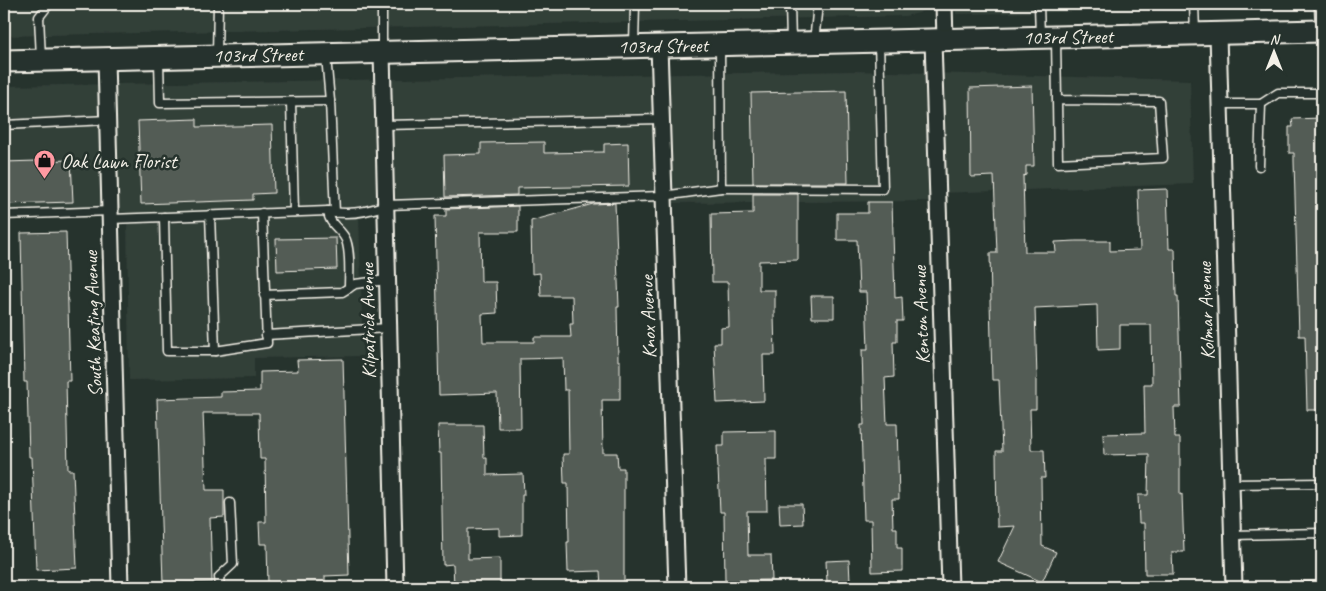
<svg xmlns="http://www.w3.org/2000/svg" width="1326" height="591" viewBox="0 0 1326 591" font-family="Caveat,sans-serif">
	<style>
		.built { fill: #333f39 }
		.building { fill: #525c55; stroke: #f4f1e8 }
		.lines { fill: none; stroke-linecap: round; stroke-linejoin: round }
		.lane-casing { stroke: #f4f1e8; stroke-width: 11 }
		.street-casing { stroke: #f4f1e8; stroke-width: 19 }
		.secondary-casing { stroke: #f4f1e8; stroke-width: 25 }
		.lane { stroke: #26332d; stroke-width: 8 }
		.street { stroke: #26332d; stroke-width: 15 }
		.secondary { stroke: #26332d; stroke-width: 21 }
		.labels { text-anchor: middle; dominant-baseline: central; stroke-width: 5; stroke-linejoin: round; paint-order: stroke }
		.street-label { font-size: 20px; fill: #f4f1e8; stroke: #26332d }
		.poi-label { font-size: 20px; fill: #f4f1e8; stroke: #26332d; text-anchor: start }
	</style>
	<rect width="100%" height="100%" fill="#26332d"/>
	<filter id="ink" filterUnits="userSpaceOnUse"><feTurbulence type="fractalNoise" baseFrequency=".02" numOctaves="2"/><feDisplacementMap in="SourceGraphic" scale="10" xChannelSelector="R" yChannelSelector="G"/><feConvolveMatrix kernelMatrix="1 2 1 2 8 2 1 2 1" color-interpolation-filters="sRGB"/></filter>
	<g filter="url(#ink)">
		<g class="built">
			<polygon points="4,4 929,4 928,7 919,13 905,16 4,36"/>
			<polygon points="956,4 1322,4 1322,7 956,14"/>
			<polygon points="853,71 1190,80 1193,184 938,193 938,201 664,203 417,209 359,216 363,356 254,358 254,378 129,380 127,213 110,211 4,215 4,86"/>
		</g>
		<g class="building">
			<polygon points="1032,86 1034,166 1026,166 1026,175 1023,176 1025,252 1056,252 1055,242 1076,241 1110,241 1110,251 1140,250 1138,190 1167,189 1169,249 1175,249 1176,296 1178,296 1181,407 1174,407 1175,438 1180,438 1180,495 1182,494 1184,552 1172,552 1173,574 1145,574 1144,523 1139,523 1138,495 1148,495 1149,454 1104,455 1103,434 1145,433 1144,384 1152,384 1151,325 1120,325 1120,349 1098,350 1097,305 1035,308 1037,379 1036,379 1036,409 1030,409 1031,450 1044,450 1045,478 1041,478 1042,546 1056,552 1042,582 998,562 1015,526 997,527 996,451 1002,451 999,380 992,380 990,300 991,300 990,253 997,253 994,176 971,177 970,88"/>
			<polygon points="846,91 848,183 753,183 751,93"/>
			<polygon points="1322,118 1322,410 1307,410 1305,336 1299,336 1294,161 1294,153 1289,153 1289,127 1293,127 1292,119"/>
			<polygon points="197,119 197,127 272,125 274,193 253,194 253,200 141,204 138,121"/>
			<polygon points="544,142 544,153 604,152 604,144 628,143 629,186 517,188 517,195 445,197 444,155 481,154 481,143"/>
			<polygon points="71,160 73,202 4,204 4,162"/>
			<polygon points="753,194 798,194 798,260 759,261 759,290 775,290 775,314 774,315 775,355 763,355 764,401 717,403 714,343 721,343 721,328 729,327 728,282 712,282 711,214 753,213"/>
			<polygon points="868,202 892,202 895,298 902,297 903,321 897,321 897,342 893,342 894,377 885,378 887,424 897,424 899,499 892,499 893,528 897,528 897,548 902,548 902,571 872,572 871,520 864,520 861,425 864,425 862,350 868,350 866,292 859,292 857,240 837,240 837,213 868,213"/>
			<polygon points="615,203 619,307 617,307 618,361 620,361 620,400 602,400 603,453 617,453 618,468 624,468 624,585 601,586 600,571 568,572 567,542 569,542 568,483 564,483 563,454 569,454 568,390 564,390 563,358 520,359 521,428 498,428 497,393 439,395 435,216 446,216 446,209 518,206 518,232 480,232 481,282 496,282 497,313 482,314 483,342 534,342 534,337 571,337 570,324 573,324 572,296 541,296 540,273 532,274 531,221 593,204"/>
			<polygon points="66,232 70,381 66,381 68,470 73,470 77,568 36,570 32,457 29,457 27,382 24,382 21,233"/>
			<polygon points="336,238 337,269 277,271 276,239"/>
			<polygon points="811,296 834,296 834,318 812,318"/>
			<polygon points="343,359 349,575 325,576 325,584 268,585 267,544 260,544 259,522 266,522 265,459 260,459 259,413 203,413 206,490 224,490 224,517 210,518 212,582 163,583 157,399 221,397 221,392 260,391 260,372 298,371 297,360"/>
			<polygon points="438,425 483,425 484,458 487,458 487,475 523,474 524,495 522,495 522,535 499,536 499,528 468,529 468,559 500,558 500,585 454,586 453,564 443,565 441,453 439,453"/>
			<polygon points="776,431 776,459 766,459 767,511 747,511 748,555 771,555 772,580 725,581 724,512 720,512 717,446 724,446 724,432"/>
			<polygon points="779,504 802,504 803,524 780,525"/>
			<polygon points="849,560 850,581 827,582 826,561"/>
		</g>
		<g class="lines">
			<defs>
				<g id="lane">
					<polyline points="382,4 382,52"/>
					<polyline points="790,4 791,42"/>
					<polyline points="1039,4 1040,37"/>
					<polyline points="1194,4 1195,32"/>
					<polyline points="1319,4 1320,29"/>
					<polyline points="1056,39 1058,163 1163,158 1159,101 1057,100"/>
					<polyline points="814,42 818,4"/>
					<polyline points="634,44 635,4"/>
					<polyline points="720,46 721,188 883,189 879,42"/>
					<polyline points="217,54 218,4"/>
					<polyline points="326,56 330,101 335,213"/>
					<polyline points="41,58 39,17 49,4"/>
					<polyline points="159,60 160,103 330,101"/>
					<polyline points="291,102 294,212"/>
					<polyline points="1220,104 1261,104 1278,93 1322,93"/>
					<polyline points="4,125 108,120"/>
					<polyline points="384,125 661,119"/>
					<polyline points="1259,166 1261,104"/>
					<path d="M328,211C329,226 341,228 346,240C351,254 349,274 349,288"/>
					<polyline points="4,215 110,211"/>
					<polyline points="210,215 215,351"/>
					<polyline points="164,217 167,351 215,351 267,343 262,213"/>
					<path d="M110,219L328,211C348,216 367,212 386,205L663,196L721,188"/>
					<polyline points="264,295 342,292 355,284 387,280"/>
					<polyline points="266,335 389,328"/>
					<polyline points="1231,484 1322,483"/>
					<polyline points="1233,535 1322,533"/>
					<polyline points="220,587 219,577 233,564 230,503"/>
					<polyline points="1277,587 1322,586"/>
				</g>
				<g id="street">
					<polyline points="944,4 945,40"/>
					<polyline points="1218,34 1234,587"/>
					<polyline points="933,40 950,587"/>
					<polyline points="659,46 677,587"/>
					<polyline points="382,53 395,587"/>
					<polyline points="106,59 120,587"/>
				</g>
				<polyline id="secondary" points="4,61 1322,31"/>
			</defs>
			<use href="#lane" class="lane-casing"/>
			<use href="#street" class="street-casing"/>
			<use href="#secondary" class="secondary-casing"/>
			<use href="#lane" class="lane"/>
			<use href="#street" class="street"/>
			<use href="#secondary" class="secondary"/>
		</g>
	</g>
	<defs>
		<symbol id="shop-pin" viewBox="-11 -11 22 30"><path d="M0 17L-7.5 6A9.5 9.5 0 1 1 7.5 6Z" fill="#ff9aa2" stroke="#26332d"/><path d="M-5-2.5h2.3a2.7 3.5 0 0 1 5.4 0H5L5.5 6h-11ZM-1.5-2.5h3a1.5 2.3 0 0 0-3 0Z" fill="#111"/></symbol>
	</defs>
	<g fill-rule="evenodd">
		<use href="#shop-pin" x="32" y="148" width="25" height="34"/>
	</g>
	<g class="labels">
		<g class="street-label">
			<text transform="translate(1068 37) rotate(-1)">103rd Street</text>
			<text transform="translate(663 46) rotate(-1)">103rd Street</text>
			<text transform="translate(258 55) rotate(-1)">103rd Street</text>
			<text transform="translate(1206 311) rotate(-92)">Kolmar Avenue</text>
			<text transform="translate(921 315) rotate(-92)">Kenton Avenue</text>
			<text transform="translate(648 317) rotate(-92)">Knox Avenue</text>
			<text transform="translate(368 321) rotate(-91)">Kilpatrick Avenue</text>
			<text transform="translate(93 324) rotate(-92)">South Keating Avenue</text>
		</g>
		<g class="poi-label">
			<text x="61" y="161">Oak Lawn Florist</text>
		</g>
	</g>
	<rect width="1326" height="591" fill="none" stroke="#26332d" stroke-width="20"/>
	<rect x="10" y="10" width="1306" height="571" fill="none" stroke="#f4f1e8" stroke-width="2" filter="url(#ink)"/>
	<g transform="translate(1274 52)" stroke="#26332d" stroke-width="4" paint-order="stroke">
	<path d="M0-4L9 19L0 12L-9 19Z" fill="#f4f1e8"/>
	<text y="-8" font-size="14" font-weight="bold" text-anchor="middle" fill="#f4f1e8">N</text>
	</g>
</svg>
